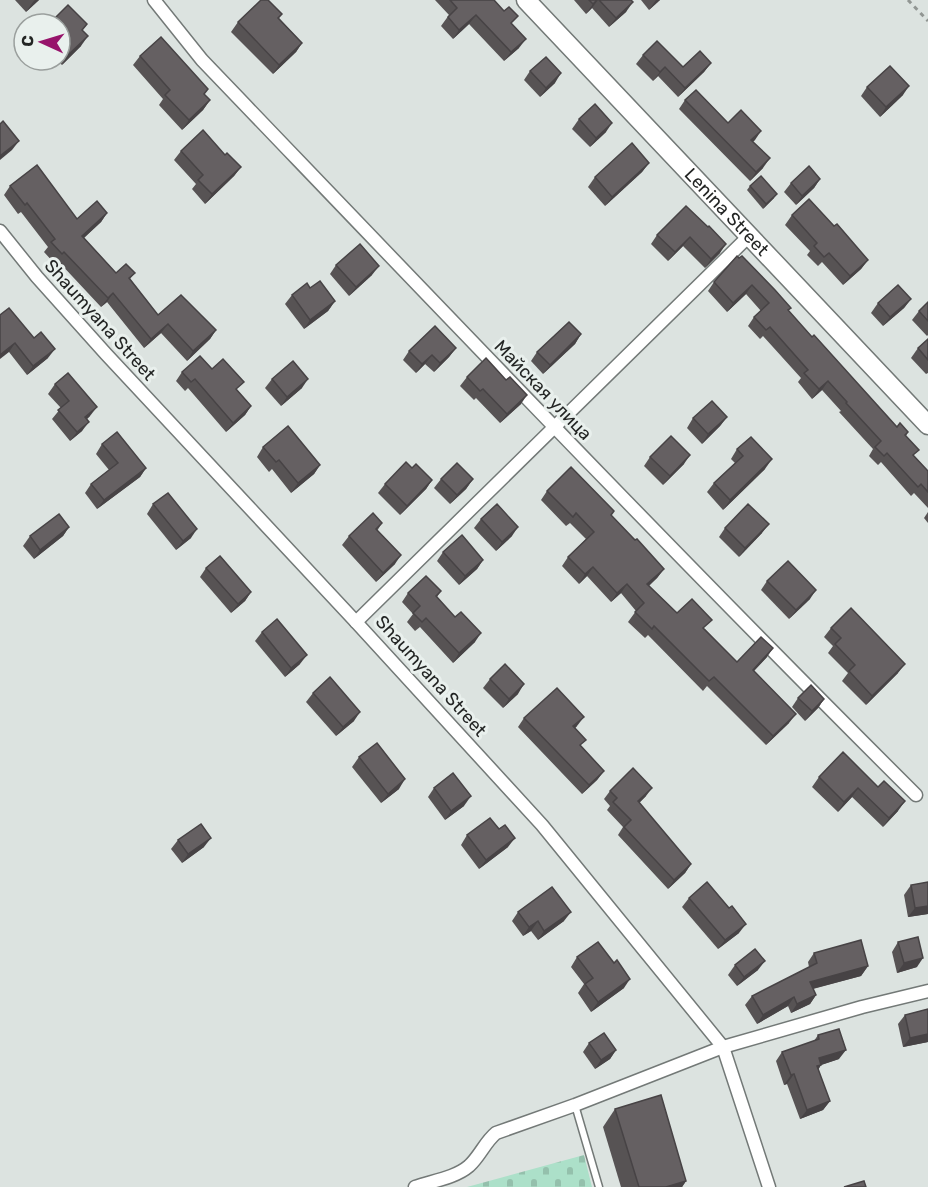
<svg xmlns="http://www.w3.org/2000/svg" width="928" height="1187" viewBox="0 0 928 1187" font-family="Rubik,sans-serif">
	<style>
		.cemetery { fill: url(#cemetery-stones) }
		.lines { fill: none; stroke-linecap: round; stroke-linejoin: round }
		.lane-casing { stroke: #737977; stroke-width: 9 }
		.street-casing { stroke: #737977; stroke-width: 15 }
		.secondary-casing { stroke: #737977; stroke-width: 21 }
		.path { stroke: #919693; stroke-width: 3; stroke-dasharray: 4.5 4.5; stroke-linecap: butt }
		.lane { stroke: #fff; stroke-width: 6 }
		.street { stroke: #fff; stroke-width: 12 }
		.secondary { stroke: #fff; stroke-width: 18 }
		.wall { fill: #575354 }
		.shaded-wall { fill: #474345 }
		.building { fill: #656062; stroke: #474345; stroke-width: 1.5 }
		.labels { text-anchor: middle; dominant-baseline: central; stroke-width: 6; stroke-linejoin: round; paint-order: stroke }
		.street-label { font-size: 18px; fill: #232524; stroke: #e9f0ed }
	</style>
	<defs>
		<pattern id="cemetery-stones" width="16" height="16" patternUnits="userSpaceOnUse" patternTransform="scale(1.5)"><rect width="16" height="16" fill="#ace0c9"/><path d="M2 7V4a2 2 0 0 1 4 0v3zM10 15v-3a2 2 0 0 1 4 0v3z" fill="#94c0ac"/></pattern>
	</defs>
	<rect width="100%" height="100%" fill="#dce3e0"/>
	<polygon class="cemetery" points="584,1155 592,1187 467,1187"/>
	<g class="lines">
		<defs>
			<polyline id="lane" points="575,1105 599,1187"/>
			<g id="street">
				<path d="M154,0L202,60C439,307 674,554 916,795"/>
				<polyline points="0,231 37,277 106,354 356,622 542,825 723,1047 769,1187"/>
				<polyline points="356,622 750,235"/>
				<path d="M415,1187C432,1181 455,1178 469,1166C480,1156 485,1142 496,1133L575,1105L723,1047L862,1007L928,991"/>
			</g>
			<g id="secondary">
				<path id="s1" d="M526,0L928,425"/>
			</g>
		</defs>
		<use href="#lane" class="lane-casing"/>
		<use href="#street" class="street-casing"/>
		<use href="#secondary" class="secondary-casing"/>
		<polyline class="path" points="908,0 928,21"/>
		<use href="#lane" class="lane"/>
		<use href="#street" class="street"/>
		<use href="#secondary" class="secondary"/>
	</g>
	<g class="wall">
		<polygon points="15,0 39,0 26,12"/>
		<polygon points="435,0 480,0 512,24 519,48 504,61 469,24 453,39 441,26 449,15"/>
		<polygon points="574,0 631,0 626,12 609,27 592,8 586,14"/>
		<polygon points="641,0 660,0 649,10"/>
		<polygon points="282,14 279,18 302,43 296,52 273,74 231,32 238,22"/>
		<polygon points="60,24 87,24 82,31 81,46 62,65 57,60 60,60"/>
		<polygon points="643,55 683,67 711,63 704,72 678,97 658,76 653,81 636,64"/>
		<polygon points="140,56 204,95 210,100 203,110 182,130 159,105 163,99 133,65"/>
		<polygon points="530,71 555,83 540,97 524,80"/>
		<polygon points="867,87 903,95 880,117 861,96"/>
		<polygon points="685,100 728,123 755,140 753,141 763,168 750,181 679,109"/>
		<polygon points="579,119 606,132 590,147 572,129"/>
		<polygon points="181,151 241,167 234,176 205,204 192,189 196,184 174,160"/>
		<polygon points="649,163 642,172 605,206 588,187 595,177"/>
		<polygon points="820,179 814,188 796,205 784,192 791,183"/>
		<polygon points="10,186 77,219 107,213 101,222 84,238 116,273 135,273 130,279 158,315 216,330 210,339 187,361 161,333 144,348 107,302 101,307 58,261 55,264 44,252 48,247 21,212 18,214 4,195"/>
		<polygon points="750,186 774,198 763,209 747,190"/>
		<polygon points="792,215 834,226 868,260 861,269 843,285 822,262 818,266 807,255 810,251 785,225"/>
		<polygon points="708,227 720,253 705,268 683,246 668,261 651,244 657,235"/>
		<polygon points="737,256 791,308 788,311 897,427 908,432 906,436 914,456 928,471 928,508 914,493 911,496 881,462 878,465 869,456 873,449 839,412 841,411 822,390 812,399 798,382 801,378 763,336 760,339 748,326 754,317 761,311 746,294 727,312 708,291 714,282"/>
		<polygon points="336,265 372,275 349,296 330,274"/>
		<polygon points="310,288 335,301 328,311 304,329 285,304 292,295"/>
		<polygon points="911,299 904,308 883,326 871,313 878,303"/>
		<polygon points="928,302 928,335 927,336 912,320 919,311"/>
		<polygon points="0,315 48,358 27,375 9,352"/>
		<polygon points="581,334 575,344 543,374 531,361 537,352"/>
		<polygon points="928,339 928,373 926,374 911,358 918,348"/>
		<polygon points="456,348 449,357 434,372 425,364 416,373 403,360 409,351"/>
		<polygon points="212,369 238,391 251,406 245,415 226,432 188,388 185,391 176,381 182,372"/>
		<polygon points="467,377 521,404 500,423 476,398 474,400 460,386"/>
		<polygon points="272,379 302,388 281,406 265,388"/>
		<polygon points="55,384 90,416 87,419 82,431 70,441 52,419 61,408 48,394"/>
		<polygon points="727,417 720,426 702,444 687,428 693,418"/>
		<polygon points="102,444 146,468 140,477 97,509 85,493 91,484 109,470 96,454"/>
		<polygon points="263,447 320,465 314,474 291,493 272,469 269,472 257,457"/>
		<polygon points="737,449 765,469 723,510 707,492 714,483 735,463 731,459"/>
		<polygon points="650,457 684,464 663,485 644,466"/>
		<polygon points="412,468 432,480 426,489 400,515 378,493 385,484"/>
		<polygon points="441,479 473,479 466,489 450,504 434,488"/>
		<polygon points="547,491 611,516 664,569 657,578 649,586 677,613 705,629 737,662 767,657 754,671 789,723 766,745 707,686 703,691 648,635 645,638 628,622 636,611 621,593 611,602 587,576 579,584 562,566 568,557 586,539 570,523 566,526 541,500"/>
		<polygon points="153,504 191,538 176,550 147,514"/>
		<polygon points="928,512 928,523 924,518"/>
		<polygon points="481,519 512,536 496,551 474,528"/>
		<polygon points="382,523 377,531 395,564 376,582 342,545 349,536"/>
		<polygon points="69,527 63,536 34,559 23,546 30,536"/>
		<polygon points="725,528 762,533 739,557 719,537"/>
		<polygon points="443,552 483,560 477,569 459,585 437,561"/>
		<polygon points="206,568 251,592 245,601 231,613 200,577"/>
		<polygon points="767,581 810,599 789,619 761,590"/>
		<polygon points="441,591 437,597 475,642 453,663 420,627 415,631 407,622 413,614 402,602 408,593"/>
		<polygon points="831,628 898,673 866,705 842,681 848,673 828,653 833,646 824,637"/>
		<polygon points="262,632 300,664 285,677 255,641"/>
		<polygon points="490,679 518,694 503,708 483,688"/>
		<polygon points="313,693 354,721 336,736 306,702"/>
		<polygon points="798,698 824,699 818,708 805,721 792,707"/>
		<polygon points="524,718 577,726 575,728 581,746 604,771 597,780 582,794 518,727"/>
		<polygon points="359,757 399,789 381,803 352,767"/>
		<polygon points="819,777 878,787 898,811 883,827 852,797 838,812 812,787"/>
		<polygon points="434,788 464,806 445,820 428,797"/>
		<polygon points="610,791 646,796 639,803 691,864 685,873 668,889 618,835 623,827 607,810 610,806 604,799"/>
		<polygon points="499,829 508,847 479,869 461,845 467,835"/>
		<polygon points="178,840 204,847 182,863 171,849"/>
		<polygon points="911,885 928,914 908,917 904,895"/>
		<polygon points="689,898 739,933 718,949 682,907"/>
		<polygon points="518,912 564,921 538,940 531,931 523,936 512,921"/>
		<polygon points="898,942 917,967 897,973 892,952"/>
		<polygon points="814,953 868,966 861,976 813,989 816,995 810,1004 791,1013 788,1006 757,1024 745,1005 752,996 809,967 808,962"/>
		<polygon points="577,957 614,963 624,988 591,1012 578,993 584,984 571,967"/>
		<polygon points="735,965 758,970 737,986 728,975"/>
		<polygon points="928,1009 928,1042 903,1047 898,1024 905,1015"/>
		<polygon points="818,1035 839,1059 821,1065 818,1070 830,1101 823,1110 800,1119 787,1084 784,1085 776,1061 782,1052 814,1041"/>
		<polygon points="589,1043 616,1050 610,1059 595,1069 583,1052"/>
		<polygon points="615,1109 686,1181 682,1187 621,1187 603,1127"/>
	</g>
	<g class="shaded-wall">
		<polygon points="35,0 39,0 26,12 33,2"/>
		<polygon points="598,0 592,8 586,14 593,4"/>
		<polygon points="656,0 660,0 649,10"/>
		<polygon points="633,2 626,12 609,27 616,18"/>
		<polygon points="476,15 469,24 453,39 459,30"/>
		<polygon points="88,36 81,46 62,65 68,55"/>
		<polygon points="526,39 519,48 504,61 511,52"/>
		<polygon points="302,43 296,52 273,74 279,65"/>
		<polygon points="711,63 704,72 678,97 685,88"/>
		<polygon points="665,67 658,76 653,81 660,72"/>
		<polygon points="561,73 555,83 540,97 546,88"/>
		<polygon points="909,86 903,95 880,117 886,107"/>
		<polygon points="210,100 203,110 182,130 189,120"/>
		<polygon points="612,123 606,132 590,147 596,138"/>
		<polygon points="761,131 755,140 745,149 751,140"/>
		<polygon points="19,141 12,150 0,160 0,156"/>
		<polygon points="770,158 763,168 750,181 756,172"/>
		<polygon points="649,163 642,172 605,206 612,197"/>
		<polygon points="241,167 234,176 205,204 212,194"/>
		<polygon points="820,179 814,188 796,205 802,196"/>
		<polygon points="777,194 774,198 763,209 766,204"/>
		<polygon points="107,213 101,222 76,245 82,236"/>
		<polygon points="690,237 683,246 668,261 675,252"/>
		<polygon points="726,244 720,253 705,268 711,259"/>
		<polygon points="868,260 861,269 843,285 850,276"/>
		<polygon points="379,266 372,275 349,296 356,287"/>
		<polygon points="752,285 746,294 727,312 733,303"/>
		<polygon points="113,293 107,302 101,307 108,298"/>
		<polygon points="911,299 904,308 883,326 890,317"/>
		<polygon points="335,301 328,311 304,329 310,320"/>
		<polygon points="168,324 161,333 144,348 151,339"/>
		<polygon points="216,330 210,339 187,361 193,351"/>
		<polygon points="581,334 575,344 543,374 550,365"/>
		<polygon points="15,343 9,352 0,359 0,355"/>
		<polygon points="456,348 449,357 434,372 440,363"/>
		<polygon points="55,349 48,358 27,375 33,366"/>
		<polygon points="432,355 425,364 416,373 422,364"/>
		<polygon points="308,379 302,388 281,406 287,397"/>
		<polygon points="828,381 822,390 812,399 819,389"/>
		<polygon points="527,395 521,404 500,423 507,414"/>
		<polygon points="251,406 245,415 226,432 233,423"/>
		<polygon points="97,407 90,416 78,427 85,417"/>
		<polygon points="727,417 720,426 702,444 708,434"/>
		<polygon points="89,422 82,431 70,441 77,432"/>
		<polygon points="690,455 684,464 663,485 670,476"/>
		<polygon points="772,459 765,469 723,510 730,500"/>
		<polygon points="320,465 314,474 291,493 298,483"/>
		<polygon points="146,468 140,477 97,509 104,500"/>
		<polygon points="473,479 466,489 450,504 457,495"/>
		<polygon points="432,480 426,489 400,515 407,506"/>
		<polygon points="769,524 762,533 739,557 745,548"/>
		<polygon points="69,527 63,536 34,559 40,550"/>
		<polygon points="518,527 512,536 496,551 502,542"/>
		<polygon points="197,529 191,538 176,550 183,541"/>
		<polygon points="401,555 395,564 376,582 383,573"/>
		<polygon points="483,560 477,569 459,585 465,576"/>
		<polygon points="593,567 587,576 579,584 585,574"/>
		<polygon points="664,569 657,578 640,593 647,584"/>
		<polygon points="627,584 621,593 611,602 617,593"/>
		<polygon points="816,590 810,599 789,619 796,610"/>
		<polygon points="251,592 245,601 231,613 238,604"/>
		<polygon points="481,633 475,642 453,663 459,653"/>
		<polygon points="773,648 767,657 746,679 753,670"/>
		<polygon points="307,655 300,664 285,677 291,668"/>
		<polygon points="905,664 898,673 866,705 872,696"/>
		<polygon points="524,684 518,694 503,708 509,699"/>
		<polygon points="824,699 818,708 805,721 812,711"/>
		<polygon points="360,712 354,721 336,736 343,727"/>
		<polygon points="796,714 789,723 766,745 773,736"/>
		<polygon points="584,717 577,726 567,736 573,726"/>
		<polygon points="604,771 597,780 582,794 589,785"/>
		<polygon points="405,779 399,789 381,803 388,794"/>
		<polygon points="652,788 646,796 632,810 638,801"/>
		<polygon points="858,788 852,797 838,812 844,802"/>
		<polygon points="471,796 464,806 445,820 451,811"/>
		<polygon points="905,801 898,811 883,827 889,818"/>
		<polygon points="211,838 204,847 182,863 188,854"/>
		<polygon points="515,838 508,847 479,869 486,860"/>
		<polygon points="691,864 685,873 668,889 674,880"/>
		<polygon points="928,906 928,914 908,917 915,908"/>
		<polygon points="571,912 564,921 538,940 544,931"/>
		<polygon points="538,921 531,931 523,936 529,927"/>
		<polygon points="746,924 739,933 718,949 725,940"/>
		<polygon points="923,958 917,967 897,973 904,963"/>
		<polygon points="765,961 758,970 737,986 744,977"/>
		<polygon points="868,966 861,976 804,991 810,982"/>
		<polygon points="630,979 624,988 591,1012 598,1002"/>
		<polygon points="816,995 810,1004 791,1013 797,1004"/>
		<polygon points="794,997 788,1006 757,1024 763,1015"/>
		<polygon points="928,1034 928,1042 903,1047 910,1038"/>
		<polygon points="616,1050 610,1059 595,1069 601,1060"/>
		<polygon points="846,1050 839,1059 821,1065 815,1074 819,1058"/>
		<polygon points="794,1074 787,1084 784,1085 791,1075"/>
		<polygon points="830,1101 823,1110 800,1119 807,1110"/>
		<polygon points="686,1181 682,1187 666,1187"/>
	</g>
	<g class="building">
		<polygon points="261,0 268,0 282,14 278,18 302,43 279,65 238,22"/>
		<polygon points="450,0 494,0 504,11 509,7 518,16 511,23 526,39 511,52 476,15 459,30 448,17 457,8"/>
		<polygon points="589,0 597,0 593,4"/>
		<polygon points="599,0 631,0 633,2 616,18"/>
		<polygon points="68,5 87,24 82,30 88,36 68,55 60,47 60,24 49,24"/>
		<polygon points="161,37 208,89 204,94 210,100 189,120 165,95 170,90 140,56"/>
		<polygon points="657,41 683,67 700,51 711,63 685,88 665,67 660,72 643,55"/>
		<polygon points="546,57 561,73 546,88 530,71"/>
		<polygon points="890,66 909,86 886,107 867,87"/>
		<polygon points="696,90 728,123 741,110 761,131 751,140 770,158 756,172 685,100"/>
		<polygon points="595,104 612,123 596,138 579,119"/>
		<polygon points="3,121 19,141 0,156 0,124"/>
		<polygon points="203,130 225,155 227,153 241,167 212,194 198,180 203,175 181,151"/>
		<polygon points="632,143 649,163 612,197 595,177"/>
		<polygon points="37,165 77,219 97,201 107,213 82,236 116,273 126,264 135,273 129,278 158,315 181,295 216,330 193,351 168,324 151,339 113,293 108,298 64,252 62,254 51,242 55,239 27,203 25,205 10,186"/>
		<polygon points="809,166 820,179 802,196 791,183"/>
		<polygon points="761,176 777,194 766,204 750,186"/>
		<polygon points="809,199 834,226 837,224 868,260 850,276 829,253 824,257 814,246 817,243 792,215"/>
		<polygon points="686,206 708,227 709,226 726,244 711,259 690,237 675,252 657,235"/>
		<polygon points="360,244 379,266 356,287 336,265"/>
		<polygon points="737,256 739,258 742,256 775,290 791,308 788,310 812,337 814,335 897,427 900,423 908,432 905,435 919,450 913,455 928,471 928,492 921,484 918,487 887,453 884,456 875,447 881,441 846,403 847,402 828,381 819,389 804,373 808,370 770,327 766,330 754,317 769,303 752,285 733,303 714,282"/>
		<polygon points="320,281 335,301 310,320 292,295 307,283 310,288"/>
		<polygon points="898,285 911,299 890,317 878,303"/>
		<polygon points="928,302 928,321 919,311"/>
		<polygon points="9,308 34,338 41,332 55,349 33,366 15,343 0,355 0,315"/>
		<polygon points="569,322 581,334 550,365 537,352"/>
		<polygon points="435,326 456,348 440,363 432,355 422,364 409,351"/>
		<polygon points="928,339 928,360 918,348"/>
		<polygon points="200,356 212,369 223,359 244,382 236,389 251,406 233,423 195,379 191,382 182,372"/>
		<polygon points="486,358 506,380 510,377 527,395 507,414 483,389 480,391 467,377"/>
		<polygon points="293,361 308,379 287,397 272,379"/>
		<polygon points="68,373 97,407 85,417 89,422 77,432 58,410 69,401 55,384"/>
		<polygon points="712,401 727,417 708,434 693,418"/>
		<polygon points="288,426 320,465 298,483 279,460 276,462 263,447"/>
		<polygon points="117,432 146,468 104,500 91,484 118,463 102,444"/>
		<polygon points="671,436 690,455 670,476 650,457"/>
		<polygon points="751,437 772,459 730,500 714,483 743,456 737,449"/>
		<polygon points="406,462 412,468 416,464 432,480 407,506 385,484"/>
		<polygon points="457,463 473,479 457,495 441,479"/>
		<polygon points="571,467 614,511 611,515 635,540 637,539 664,569 647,584 677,613 692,599 712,620 703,628 737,662 761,637 773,648 753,670 796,714 773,736 714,677 709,681 654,626 652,629 635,612 644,603 627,584 617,593 593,567 585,574 568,557 594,532 576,513 573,517 547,491"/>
		<polygon points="168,493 197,529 183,541 153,504"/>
		<polygon points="497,504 518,527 502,542 481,519"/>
		<polygon points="748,504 769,524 745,548 725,528"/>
		<polygon points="373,513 382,523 376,529 401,555 383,573 349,536"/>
		<polygon points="59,514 69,527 40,550 30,536"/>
		<polygon points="462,535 483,560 465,576 443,552"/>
		<polygon points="220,556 251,592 238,604 206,568"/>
		<polygon points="788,561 816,590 796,610 767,581"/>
		<polygon points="426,576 441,591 436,596 455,617 461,612 481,633 459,653 426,618 422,622 413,613 420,606 408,593"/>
		<polygon points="851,608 905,664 872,696 849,671 855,665 835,644 841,638 831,628"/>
		<polygon points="277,619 307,655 291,668 262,632"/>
		<polygon points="505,664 524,684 509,699 490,679"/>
		<polygon points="330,677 360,712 343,727 313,693"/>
		<polygon points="811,685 824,699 812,711 798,698"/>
		<polygon points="557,688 584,717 573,726 586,740 580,745 604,771 589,785 524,718"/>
		<polygon points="377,743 405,779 388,794 359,757"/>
		<polygon points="843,752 878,787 884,781 905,801 889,818 858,788 844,802 819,777"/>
		<polygon points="633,768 652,788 638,801 691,864 674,880 624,827 631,820 613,802 617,798 610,791"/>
		<polygon points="453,773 471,796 451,811 434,788"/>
		<polygon points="490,818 499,829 505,825 515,838 486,860 467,835"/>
		<polygon points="201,824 211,838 188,854 178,840"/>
		<polygon points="707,882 729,908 732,906 746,924 725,940 689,898"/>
		<polygon points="928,882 928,906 915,908 911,885"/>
		<polygon points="552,887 571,912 544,931 538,921 529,927 518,912"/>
		<polygon points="918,937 923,958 904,963 898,942"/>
		<polygon points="861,940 868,966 810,982 816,995 797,1004 794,997 763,1015 752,996 817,963 814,953"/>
		<polygon points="598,942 614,963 617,960 630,979 598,1002 585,984 593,978 577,957"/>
		<polygon points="755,949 765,961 744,977 735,965"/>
		<polygon points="928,1009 928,1034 910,1038 905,1015"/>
		<polygon points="839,1029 846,1050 819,1058 821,1065 817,1066 830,1101 807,1110 794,1074 791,1075 782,1052 819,1039 818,1035"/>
		<polygon points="604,1033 616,1050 601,1060 589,1043"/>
		<polygon points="661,1095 686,1181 666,1187 639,1187 615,1109"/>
		<polygon points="864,1181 866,1187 844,1187"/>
	</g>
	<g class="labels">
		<g class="street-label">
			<text stroke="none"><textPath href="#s1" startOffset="292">Lenina Street</textPath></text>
			<text transform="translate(100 320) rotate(48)">Shaumyana Street</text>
			<text transform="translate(543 390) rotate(46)">Майская улица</text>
			<text transform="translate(431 676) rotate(48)">Shaumyana Street</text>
		</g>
	</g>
	<g transform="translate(42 42) rotate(274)"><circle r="28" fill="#e9f0ed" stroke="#9a9f9d" stroke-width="1.5"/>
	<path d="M0-4.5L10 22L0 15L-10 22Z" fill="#97146b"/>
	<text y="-9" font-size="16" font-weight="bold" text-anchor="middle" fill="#232524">С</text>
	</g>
</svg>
